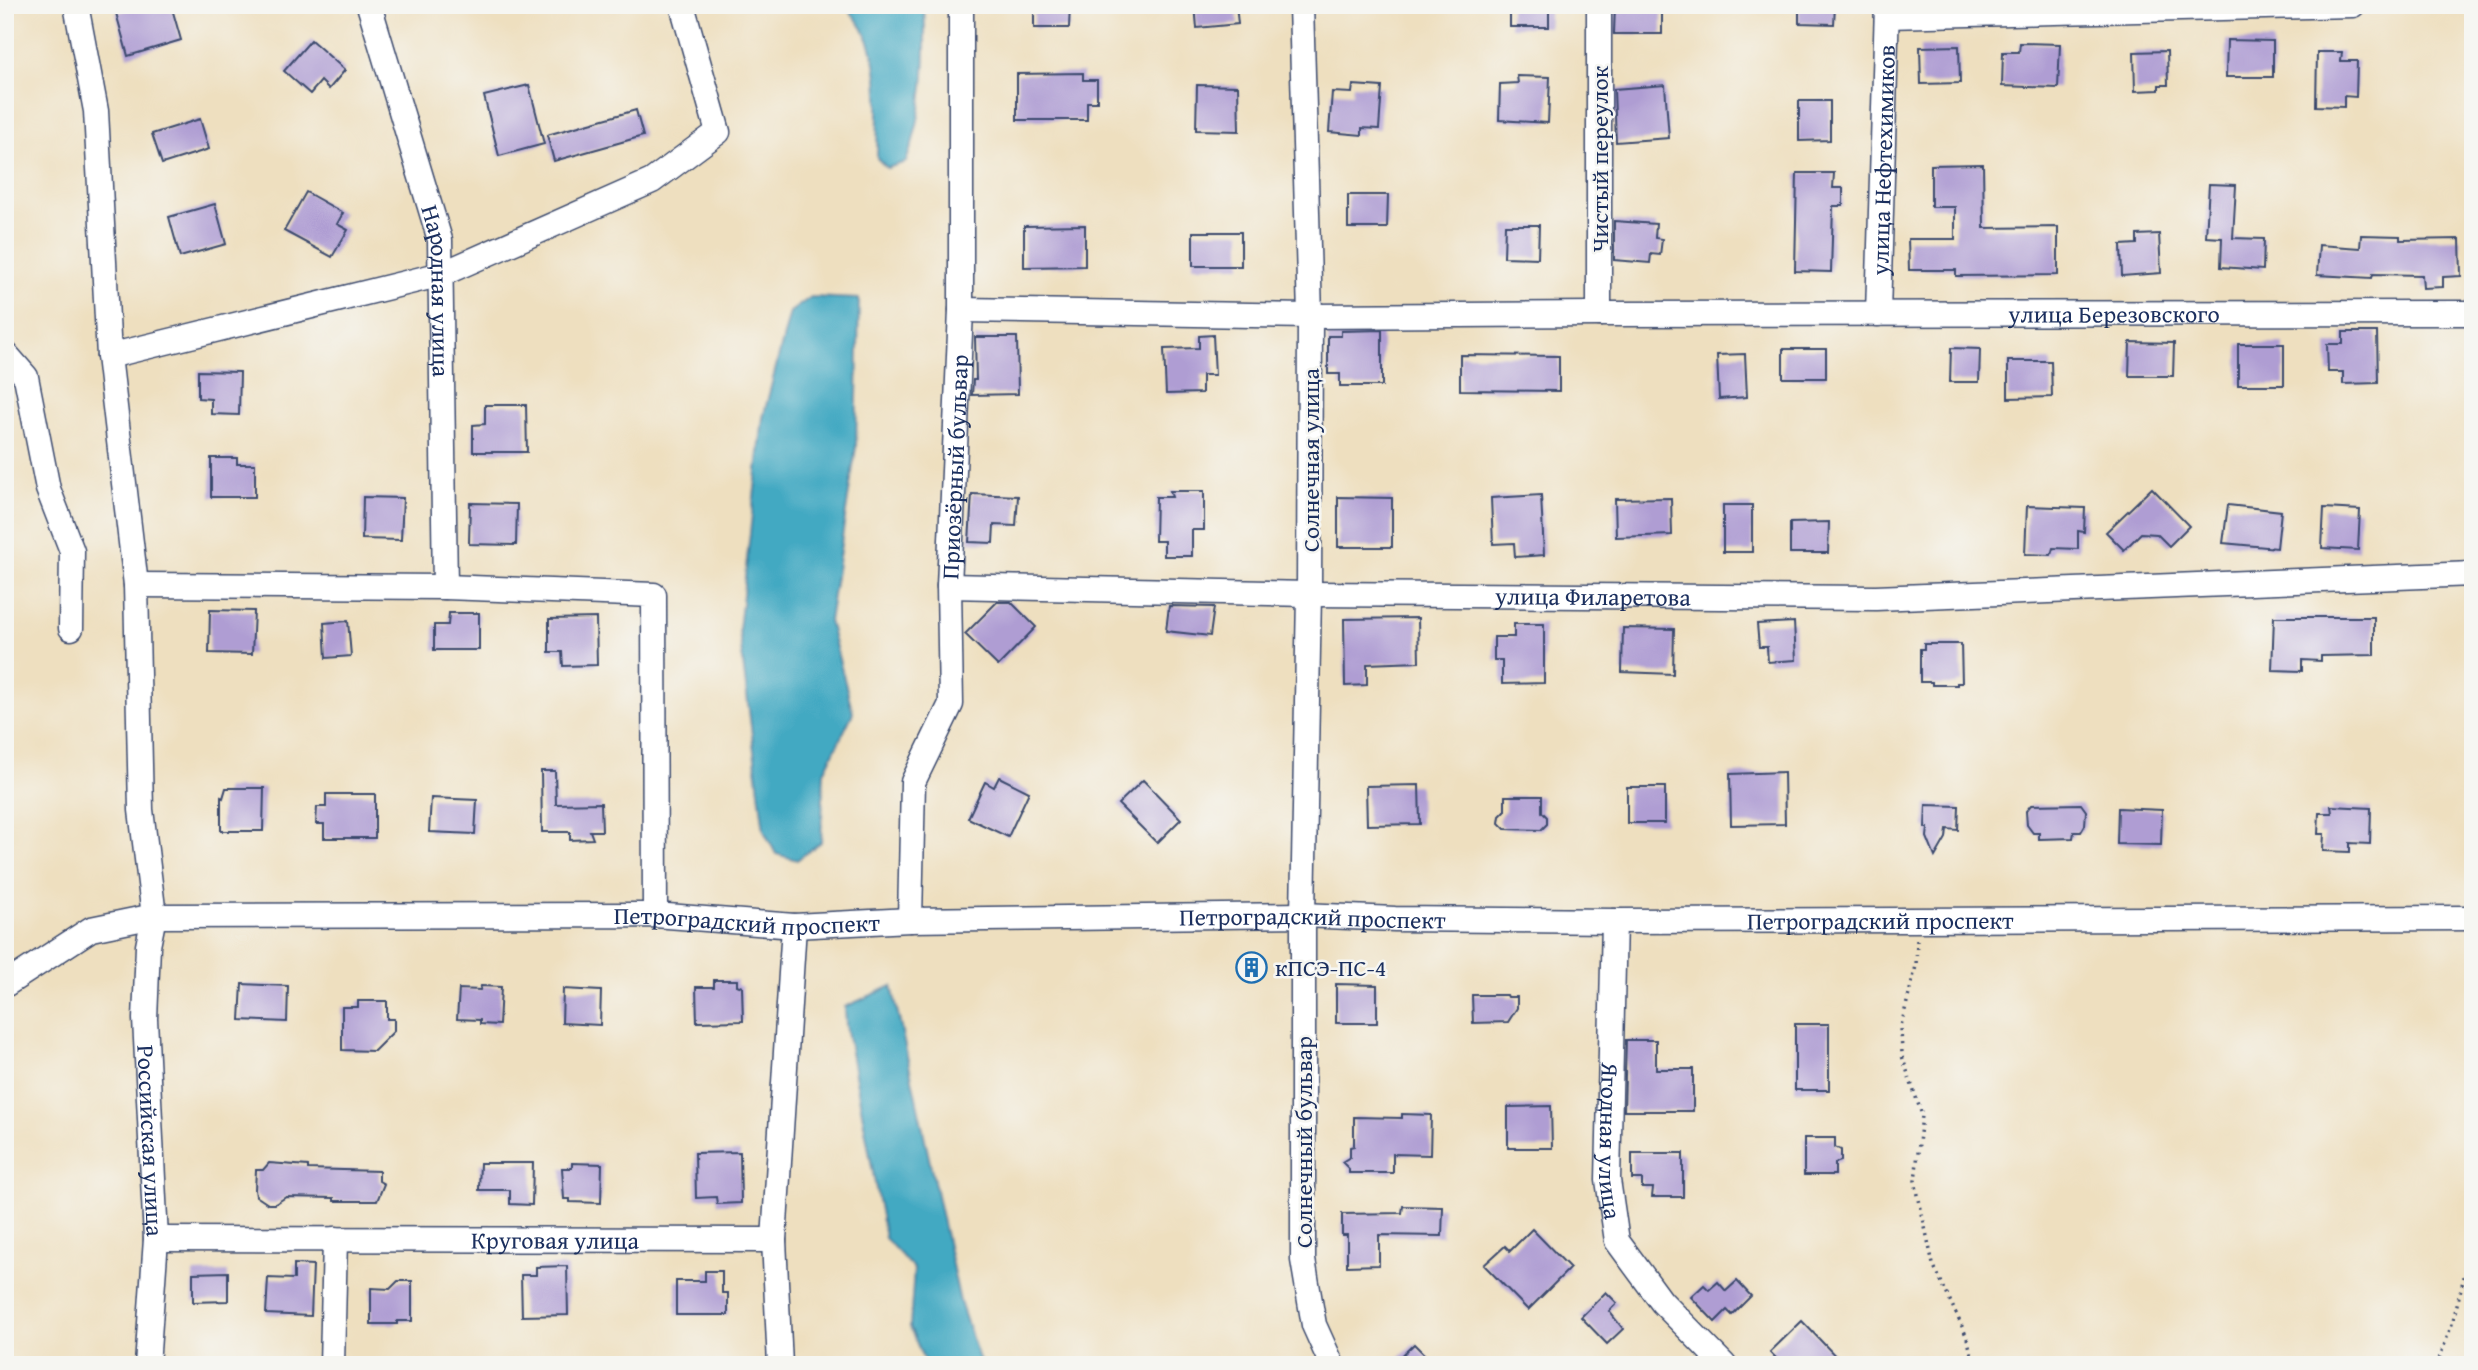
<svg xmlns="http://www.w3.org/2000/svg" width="2478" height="1370" viewBox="0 0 2478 1370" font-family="'Gentium Book Plus',serif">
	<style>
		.water { fill: #42a9c2; stroke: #2e6c90; stroke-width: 2 }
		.building { fill: #af9dd3 }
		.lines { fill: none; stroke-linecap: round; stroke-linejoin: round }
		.minor-casing { stroke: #3b496d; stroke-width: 27 }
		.path { stroke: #3b496d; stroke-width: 3.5; stroke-dasharray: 2 5; stroke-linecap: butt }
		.minor { stroke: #fff; stroke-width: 24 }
		.labels { text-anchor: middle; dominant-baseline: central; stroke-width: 5; stroke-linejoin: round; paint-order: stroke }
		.street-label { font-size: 24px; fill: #1b2f5e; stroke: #f6f6f2 }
		.poi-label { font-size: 24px; fill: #1b2f5e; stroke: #f6f6f2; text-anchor: start }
	</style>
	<rect width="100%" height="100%" fill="#f6f6f2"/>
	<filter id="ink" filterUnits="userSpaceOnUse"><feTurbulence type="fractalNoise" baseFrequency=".0143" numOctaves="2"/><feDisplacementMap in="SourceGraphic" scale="14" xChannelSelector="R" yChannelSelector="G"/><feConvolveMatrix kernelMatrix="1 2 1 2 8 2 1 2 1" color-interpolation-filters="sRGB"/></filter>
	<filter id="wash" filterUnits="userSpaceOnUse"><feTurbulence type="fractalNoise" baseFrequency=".00686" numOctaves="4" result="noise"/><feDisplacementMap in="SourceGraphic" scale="28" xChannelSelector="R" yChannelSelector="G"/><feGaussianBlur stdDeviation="1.57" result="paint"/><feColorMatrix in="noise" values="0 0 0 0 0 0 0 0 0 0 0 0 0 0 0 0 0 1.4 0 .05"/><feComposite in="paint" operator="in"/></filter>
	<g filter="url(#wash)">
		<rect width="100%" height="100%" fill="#eedfbf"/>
		<g class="water">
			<path d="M842,5H924C927,58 925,112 906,162L887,168L877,158C877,106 888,40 842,5Z"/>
			<polygon points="811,297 859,299 856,447 829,621 853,713 824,772 821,842 797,860 776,854 764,831 739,630 763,418 790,312"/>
			<polygon points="892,986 960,1302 981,1365 926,1365 910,1327 914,1269 885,1238 846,1025 845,1007"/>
		</g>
		<g id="blocks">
			<g class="building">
				<polygon points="143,5 171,5 181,40 128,56 116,13"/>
				<polygon points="1034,5 1070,5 1069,28 1034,28"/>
				<polygon points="1195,5 1236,5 1238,24 1197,28"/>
				<rect x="1510" y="5" width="39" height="22"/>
				<polygon points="1615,5 1662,5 1662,34 1614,34"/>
				<polygon points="1799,5 1835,5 1834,24 1799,23"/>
				<polygon points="311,40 345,70 329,89 321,81 310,94 284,71"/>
				<polygon points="2227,40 2273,41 2273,77 2226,77"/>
				<polygon points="2020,43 2060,44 2058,88 2002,86 2003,52 2019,52"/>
				<polygon points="1959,46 1960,83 1921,84 1920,47"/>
				<polygon points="2167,51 2168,85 2159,85 2159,90 2135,91 2134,52"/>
				<polygon points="2317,52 2342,52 2341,61 2357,61 2356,97 2344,96 2344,107 2316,106"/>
				<polygon points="1083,73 1083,80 1097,80 1097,102 1087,102 1087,120 1017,120 1017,74"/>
				<polygon points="1517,76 1550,77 1548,123 1499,120 1500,84 1518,83"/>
				<polygon points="529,85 544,144 499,156 484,96"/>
				<polygon points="1197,85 1238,86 1239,131 1196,130"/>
				<polygon points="1353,85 1382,87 1379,129 1362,128 1362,135 1329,132 1332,92 1352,93"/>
				<polygon points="1665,85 1669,138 1616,142 1614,89"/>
				<polygon points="1799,101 1830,101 1830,140 1799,141"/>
				<polygon points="636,110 643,136 554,161 547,135"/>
				<polygon points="200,119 209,149 162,164 152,134"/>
				<polygon points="1983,164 1984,228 2058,227 2058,275 1956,276 1956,270 1909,270 1908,239 1955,239 1955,207 1931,207 1931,165"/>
				<polygon points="1797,173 1834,173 1833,188 1843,188 1843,206 1833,206 1831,272 1795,271"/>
				<polygon points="2209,184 2236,185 2233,238 2264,239 2263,270 2221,267 2222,238 2206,237"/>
				<polygon points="306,192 343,213 337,224 348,230 332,257 284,231"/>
				<polygon points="1348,195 1388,195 1387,228 1348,228"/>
				<polygon points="215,204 226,244 180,257 169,217"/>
				<polygon points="1614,221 1656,224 1655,238 1662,239 1660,255 1651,254 1650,263 1614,260"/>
				<polygon points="1085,225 1085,266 1024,267 1024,226"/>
				<polygon points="1505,225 1539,225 1538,258 1504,257"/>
				<rect x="1193" y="232" width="48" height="34"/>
				<polygon points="2159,234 2161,273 2122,276 2121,245 2137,244 2137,235"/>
				<polygon points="2361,235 2400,236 2400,240 2460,239 2461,276 2443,277 2443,287 2423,288 2422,275 2373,274 2372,278 2317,275 2319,245 2360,248"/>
				<polygon points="1382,330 1382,386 1340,386 1340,374 1328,374 1328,336 1341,336 1341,331"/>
				<polygon points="2343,332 2377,332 2378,383 2343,384 2343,372 2328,372 2327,344 2343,344"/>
				<polygon points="1213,335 1215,375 1202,375 1202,393 1166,394 1164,349 1199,348 1199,336"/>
				<polygon points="975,337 1017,337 1018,394 972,395 973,380 976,380"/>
				<polygon points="2130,342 2174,343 2173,376 2129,376"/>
				<rect x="2238" y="344" width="46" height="41"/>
				<polygon points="1951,348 1980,349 1979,382 1950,382"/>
				<rect x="1783" y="349" width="43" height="29"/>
				<polygon points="1745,354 1747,397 1719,399 1717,355"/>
				<polygon points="1460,355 1559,356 1559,391 1460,390"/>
				<polygon points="2008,361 2051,361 2052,397 2008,398"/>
				<polygon points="198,371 240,372 239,415 211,414 211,399 198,398"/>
				<polygon points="485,405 526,405 527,452 473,452 473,425 485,424"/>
				<polygon points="211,458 237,458 237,464 255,464 255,497 211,497"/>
				<polygon points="2152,488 2189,526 2169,546 2157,534 2141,533 2124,550 2106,532"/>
				<polygon points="1170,491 1204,491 1204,530 1192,530 1192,556 1164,556 1164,541 1155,541 1156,497 1172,497"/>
				<polygon points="972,494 1018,496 1016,526 994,525 993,543 969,542"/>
				<polygon points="1541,495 1544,555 1515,557 1514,543 1493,544 1491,498"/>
				<polygon points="363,497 403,498 401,540 362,539"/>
				<polygon points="1338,497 1392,498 1392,547 1338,547"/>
				<polygon points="1671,498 1672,535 1616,537 1615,499"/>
				<polygon points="470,503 517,504 516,545 469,544"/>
				<rect x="1723" y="505" width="29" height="47"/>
				<polygon points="2228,505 2281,511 2277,548 2223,543"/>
				<polygon points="2027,506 2085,508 2084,532 2078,531 2078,549 2053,548 2051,555 2025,554"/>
				<polygon points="2324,508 2360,510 2358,550 2322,548"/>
				<polygon points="1829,522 1828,553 1790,553 1790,523"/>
				<polygon points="997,602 1011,602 1036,627 998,666 965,634"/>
				<polygon points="1169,606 1214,607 1210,636 1166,631"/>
				<polygon points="210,610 254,611 252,654 209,653"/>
				<polygon points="449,613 479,613 479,650 434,650 434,625 448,625"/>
				<polygon points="2274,617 2374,617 2374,655 2321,656 2321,661 2302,660 2302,671 2272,670"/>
				<polygon points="596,618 597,665 563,666 562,652 549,652 549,619"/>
				<polygon points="1418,618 1419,662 1367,664 1367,685 1345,686 1344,619"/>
				<polygon points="348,621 351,656 326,658 324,623"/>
				<polygon points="1794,622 1796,660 1768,662 1767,647 1759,647 1757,624"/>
				<polygon points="1514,624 1544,624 1544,683 1502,684 1502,660 1494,660 1494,637 1514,637"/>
				<polygon points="1623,628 1674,629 1673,674 1622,672"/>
				<polygon points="1924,644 1961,644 1962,683 1957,683 1957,685 1932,685 1932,682 1920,682 1920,649 1924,649"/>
				<polygon points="541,771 555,771 556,804 601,803 602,831 590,831 593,839 570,840 570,832 542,832"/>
				<polygon points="1784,772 1785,824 1731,825 1730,774"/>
				<polygon points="999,777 1029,792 1008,837 968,818 985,782 994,787"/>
				<polygon points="1143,780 1181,819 1157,843 1118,804"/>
				<polygon points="1419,785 1420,824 1367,825 1366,786"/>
				<rect x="1627" y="787" width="38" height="36"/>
				<polygon points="226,788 264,788 263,831 221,831 221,797 223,798"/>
				<polygon points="326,794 375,794 375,838 324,838 324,824 316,824 317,807 326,807"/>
				<polygon points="1505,796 1542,796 1542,812 1547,817 1547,824 1541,830 1505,829 1499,823 1500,816 1505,811"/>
				<polygon points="431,798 477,800 475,834 429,832"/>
				<polygon points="2081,804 2086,811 2085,825 2081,832 2074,832 2073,838 2039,839 2039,833 2033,833 2027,825 2026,811 2031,805"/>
				<polygon points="1926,805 1959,806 1958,830 1947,829 1946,838 1935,857 1927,837 1928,828 1925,828"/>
				<polygon points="2331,806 2371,808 2370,844 2350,843 2350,852 2323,851 2324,834 2318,834 2319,813 2332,813"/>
				<polygon points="2118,808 2162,810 2161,845 2117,844"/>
				<polygon points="714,980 737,980 737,985 742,987 743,1021 697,1022 696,987 714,987"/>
				<polygon points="242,984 288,986 287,1022 240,1020"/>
				<polygon points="1336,984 1377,985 1377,1023 1336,1023"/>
				<polygon points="481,986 501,987 499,1025 480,1024 480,1020 457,1019 459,989 480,990"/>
				<polygon points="563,989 601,991 600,1025 562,1023"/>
				<polygon points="1472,995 1507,995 1508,997 1517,997 1517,1008 1508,1022 1473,1023"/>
				<polygon points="358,1001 387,1001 387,1019 394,1019 394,1031 374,1051 342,1050 342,1007 358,1007"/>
				<rect x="1795" y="1024" width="34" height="66"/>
				<polygon points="1626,1040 1656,1040 1656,1069 1693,1069 1693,1111 1624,1111"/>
				<polygon points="1551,1106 1552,1148 1508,1148 1508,1107"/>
				<polygon points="1402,1114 1431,1115 1430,1155 1393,1154 1393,1173 1349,1173 1349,1169 1342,1162 1350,1157 1350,1147 1354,1146 1354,1117 1402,1118"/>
				<polygon points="1804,1138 1835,1138 1835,1147 1841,1150 1841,1161 1835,1163 1835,1175 1804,1175"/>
				<polygon points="740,1152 741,1203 717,1204 716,1197 696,1198 695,1153"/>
				<polygon points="1632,1153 1683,1153 1683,1197 1652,1197 1653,1188 1642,1188 1642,1179 1632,1179"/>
				<polygon points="269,1163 308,1166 308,1169 379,1171 379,1181 384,1184 377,1201 334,1201 334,1198 286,1197 275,1204 268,1204 256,1196 255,1190 256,1170 263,1170"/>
				<polygon points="480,1163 533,1163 532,1205 510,1204 510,1190 479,1190"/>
				<polygon points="572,1163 602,1164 601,1203 570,1202 570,1199 564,1199 562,1168 572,1168"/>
				<polygon points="1403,1206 1443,1207 1442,1236 1379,1235 1379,1265 1347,1266 1347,1235 1342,1235 1342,1214 1402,1213"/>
				<polygon points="1532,1229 1570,1268 1528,1310 1484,1265 1505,1246 1510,1251"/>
				<polygon points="294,1264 313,1265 311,1316 266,1314 268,1278 294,1279"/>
				<polygon points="567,1266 568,1315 522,1316 521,1275 536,1275 536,1267"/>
				<polygon points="705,1271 722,1271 722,1293 728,1293 728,1315 676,1315 676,1281 705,1281"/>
				<polygon points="228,1272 228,1301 193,1302 193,1273"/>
				<polygon points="398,1281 412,1281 412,1321 397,1321 397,1324 371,1324 371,1288 390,1289"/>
				<polygon points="1737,1281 1751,1296 1732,1315 1727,1310 1715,1322 1691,1297 1704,1285 1709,1290 1718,1282 1726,1291"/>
				<polygon points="1606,1292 1617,1303 1609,1311 1623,1329 1607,1344 1581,1317"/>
				<polygon points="1802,1321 1844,1365 1783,1365 1770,1352"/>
				<polygon points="1414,1344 1435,1365 1392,1365"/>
			</g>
		</g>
	</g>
	<g filter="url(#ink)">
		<use href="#blocks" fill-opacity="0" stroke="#3b496d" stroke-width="2"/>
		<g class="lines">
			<defs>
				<g id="minor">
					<path id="s1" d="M76,5L96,111L109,356L136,585L141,810L154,916L148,946L145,1019L156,1239L147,1365"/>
					<path id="s2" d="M369,5L440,240L445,587"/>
					<polyline points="1301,5 1310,316 1309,594 1303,915 1303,1260 1314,1325 1332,1365"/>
					<polyline points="1887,16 2353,5"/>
					<path id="s3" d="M961,310L1310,316L1599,314L2473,313"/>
					<polyline points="1599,314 1599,5"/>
					<path id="s4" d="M1878,314L1887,5"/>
					<polyline points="5,353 26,377 48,489 72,551 71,628"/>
					<polyline points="109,356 442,274 652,181 718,132 682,5"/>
					<polyline points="136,585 445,587 654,595 655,915"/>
					<path id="s5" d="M949,586L1309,594L1876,598L2473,574"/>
					<path id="s6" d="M910,920L913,782L951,704L949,586L961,310V5"/>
					<path id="s7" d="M1614,921L1608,1180L1617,1241L1662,1302L1724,1365"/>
					<path id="s8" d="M5,985L91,929L154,916L655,915L794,926L910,920L1303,915L1395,919L1614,921L2473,918"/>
					<path id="s9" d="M156,1239L774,1240"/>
					<polyline points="332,1365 335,1239"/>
					<polyline points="780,1365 774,1240 794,926"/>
				</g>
			</defs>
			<use href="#minor" class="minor-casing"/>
			<g class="path">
				<polyline points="1917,940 1916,966 1901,1026 1902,1056 1922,1115 1915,1181 1933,1264 1966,1335 1975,1365"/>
				<polyline points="2437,1365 2452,1324 2466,1269 2473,1258"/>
			</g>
			<use href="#minor" class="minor"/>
		</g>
	</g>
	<defs>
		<symbol id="building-ring" viewBox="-11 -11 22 22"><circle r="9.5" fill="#f6f6f2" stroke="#1f6fb2" stroke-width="1.5"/><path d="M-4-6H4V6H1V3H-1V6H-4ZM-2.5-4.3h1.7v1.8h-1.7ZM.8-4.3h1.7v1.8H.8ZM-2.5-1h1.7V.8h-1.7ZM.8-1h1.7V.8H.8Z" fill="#1f6fb2"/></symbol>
	</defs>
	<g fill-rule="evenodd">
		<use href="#building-ring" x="1234" y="950" width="35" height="35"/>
	</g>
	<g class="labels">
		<g class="street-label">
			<text transform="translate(1599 159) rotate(-90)">Чистый переулок</text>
			<text stroke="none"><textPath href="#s4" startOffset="154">улица Нефтехимиков</textPath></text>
			<text stroke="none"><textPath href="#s2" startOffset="296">Народная улица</textPath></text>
			<text stroke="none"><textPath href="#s3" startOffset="1153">улица Березовского</textPath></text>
			<text transform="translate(1310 460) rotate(-90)">Солнечная улица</text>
			<text stroke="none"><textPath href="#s6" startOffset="462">Приозёрный бульвар</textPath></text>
			<text stroke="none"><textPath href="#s5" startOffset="644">улица Филаретова</textPath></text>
			<text stroke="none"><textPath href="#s8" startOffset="760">Петроградский проспект</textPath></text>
			<text stroke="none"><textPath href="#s8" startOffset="1326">Петроградский проспект</textPath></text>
			<text stroke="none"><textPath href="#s8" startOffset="1894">Петроградский проспект</textPath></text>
			<text stroke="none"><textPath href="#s1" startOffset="1141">Российская улица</textPath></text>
			<text transform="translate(1303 1142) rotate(-90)">Солнечный бульвар</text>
			<text stroke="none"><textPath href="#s7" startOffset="220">Ягодная улица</textPath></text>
			<text stroke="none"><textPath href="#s9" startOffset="399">Круговая улица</textPath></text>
		</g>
		<g class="poi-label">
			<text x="1275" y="967">кПСЭ-ПС-4</text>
		</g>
	</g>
	<rect width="2478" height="1370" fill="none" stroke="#f6f6f2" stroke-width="28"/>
</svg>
